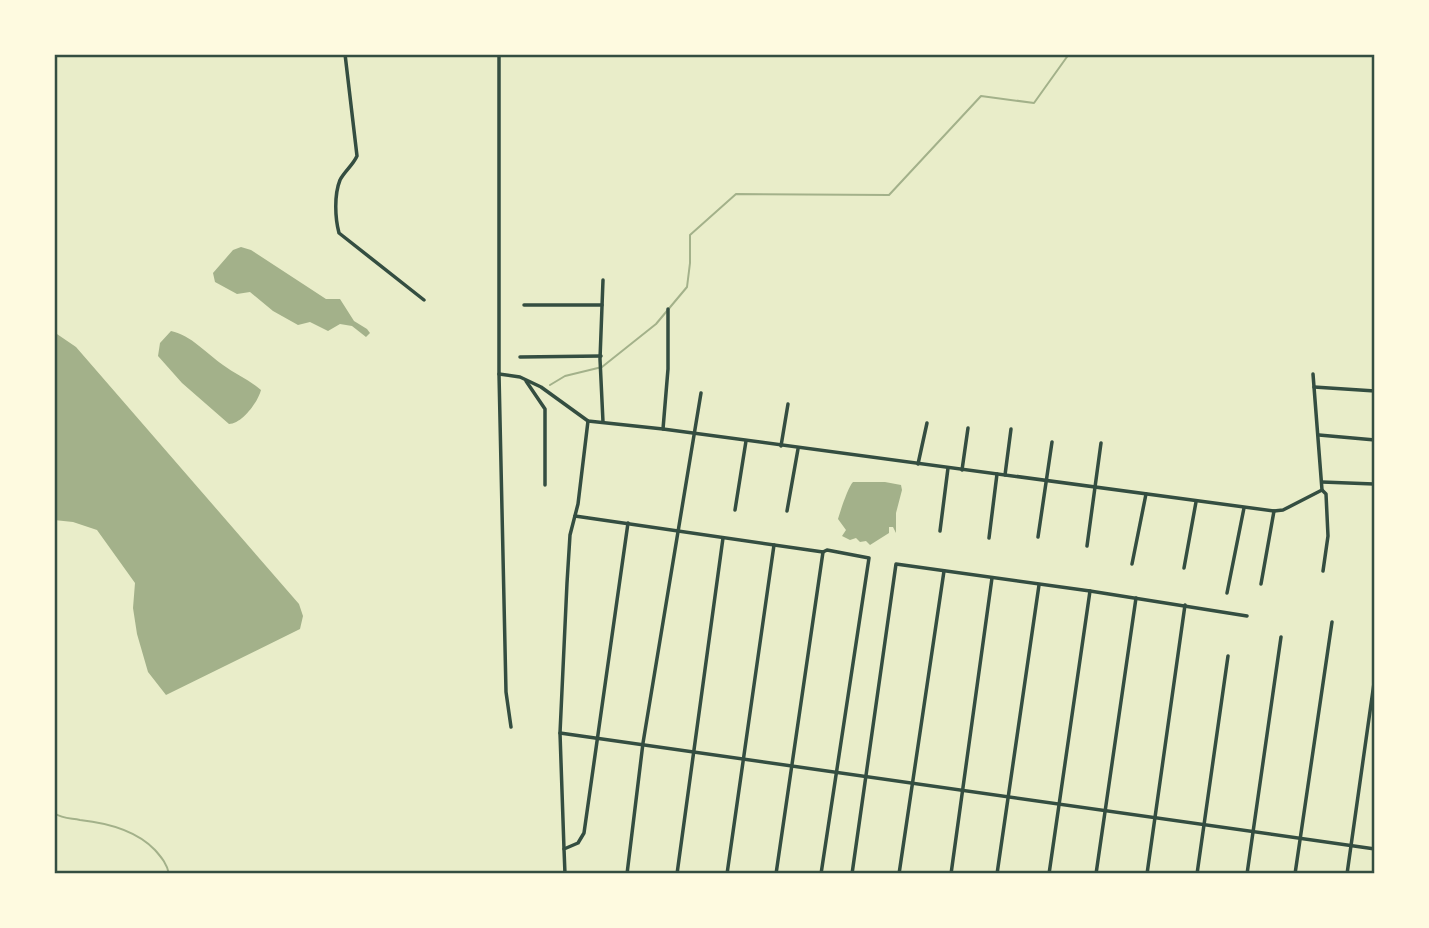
<svg xmlns="http://www.w3.org/2000/svg" width="1429" height="928" viewBox="0 0 1429 928" font-family="'Alegreya Sans',sans-serif">
	<style>
		.water { fill: #a3b18a }
		.lines { fill: none; stroke-linecap: round; stroke-linejoin: round }
		.stream { stroke: #a3b18a; stroke-width: 2 }
		.minor { stroke: #344e41; stroke-width: 3.5 }
		.neatline { fill: none; stroke: #344e41; stroke-width: 2.5 }
	</style>
	<rect width="100%" height="100%" fill="#e9edc9"/>
	<g class="water">
		<polygon points="241,247 251,250 326,299 340,299 354,321 367,329 370,333 366,337 352,326 340,324 328,331 310,322 298,325 273,311 250,292 237,294 215,282 213,273 233,250"/>
		<path d="M171,331C191,335 207,354 223,365C235,374 250,380 261,390C258,402 242,424 229,424L182,383L158,356L160,343Z"/>
		<polygon points="54,332 76,347 299,604 303,616 300,629 166,695 148,672 137,634 133,608 135,583 97,530 73,522 54,520"/>
		<path d="M853,482H885L901,485L902,490L896,513V533L893,527H889V533L870,545L866,541L860,542L856,538L850,540L842,536L846,530L838,519C840,512 848,487 853,482Z"/>
	</g>
	<g class="lines">
		<g class="stream">
			<polyline points="550,385 565,376 602,367 656,324 687,287 690,263 690,235 736,194 889,195 981,96 1034,103 1069,54"/>
			<path d="M54,813C63,819 70,818 80,820C108,823 136,830 155,850C162,858 167,864 169,874"/>
		</g>
		<g class="minor">
			<path d="M345,54L357,156C353,165 344,172 340,180C334,195 335,218 339,233L424,300"/>
			<polyline points="499,54 499,374 506,692 511,727"/>
			<polyline points="603,280 600,359 603,422"/>
			<polyline points="524,305 602,305"/>
			<polyline points="520,357 601,356"/>
			<polyline points="499,374 520,377 541,387 588,421 663,429 1274,511 1283,510 1322,490"/>
			<polyline points="1313,374 1322,490 1326,494 1328,536 1323,571"/>
			<polyline points="526,381 545,409 545,485"/>
			<polyline points="1314,387 1375,391"/>
			<polyline points="663,429 668,369 668,309"/>
			<polyline points="1319,435 1375,440"/>
			<polyline points="781,446 788,404"/>
			<polyline points="918,464 927,423"/>
			<polyline points="962,470 968,428"/>
			<polyline points="1005,475 1011,429"/>
			<polyline points="1322,482 1374,484"/>
			<polyline points="735,510 746,441"/>
			<polyline points="787,511 798,449"/>
			<polyline points="575,516 823,552 827,550 869,558 821,874"/>
			<polyline points="940,531 948,468"/>
			<polyline points="1038,537 1052,442"/>
			<polyline points="989,538 997,474"/>
			<polyline points="1087,546 1101,443"/>
			<polyline points="1132,564 1146,494"/>
			<polyline points="1184,568 1196,502"/>
			<polyline points="1261,584 1274,511"/>
			<polyline points="1227,593 1244,508"/>
			<polyline points="560,733 1375,849"/>
			<polyline points="564,849 560,733 567,583 570,535 578,504 588,421"/>
			<polyline points="565,874 564,849 578,843 584,833 628,523"/>
			<polyline points="627,874 643,743 701,393"/>
			<polyline points="677,874 723,538"/>
			<polyline points="727,874 774,545"/>
			<polyline points="776,874 823,552"/>
			<polyline points="852,874 896,564 1090,591 1247,616"/>
			<polyline points="899,874 944,571"/>
			<polyline points="951,874 992,578"/>
			<polyline points="997,874 1039,585"/>
			<polyline points="1049,874 1090,591"/>
			<polyline points="1096,874 1136,598"/>
			<polyline points="1147,874 1185,605"/>
			<polyline points="1197,874 1228,656"/>
			<polyline points="1247,874 1281,637"/>
			<polyline points="1295,874 1332,622"/>
			<polyline points="1347,874 1375,676"/>
		</g>
	</g>
	<rect width="1429" height="928" fill="none" stroke="#fefae0" stroke-width="112"/>
	<rect x="56" y="56" width="1317" height="816" class="neatline"/>
</svg>
